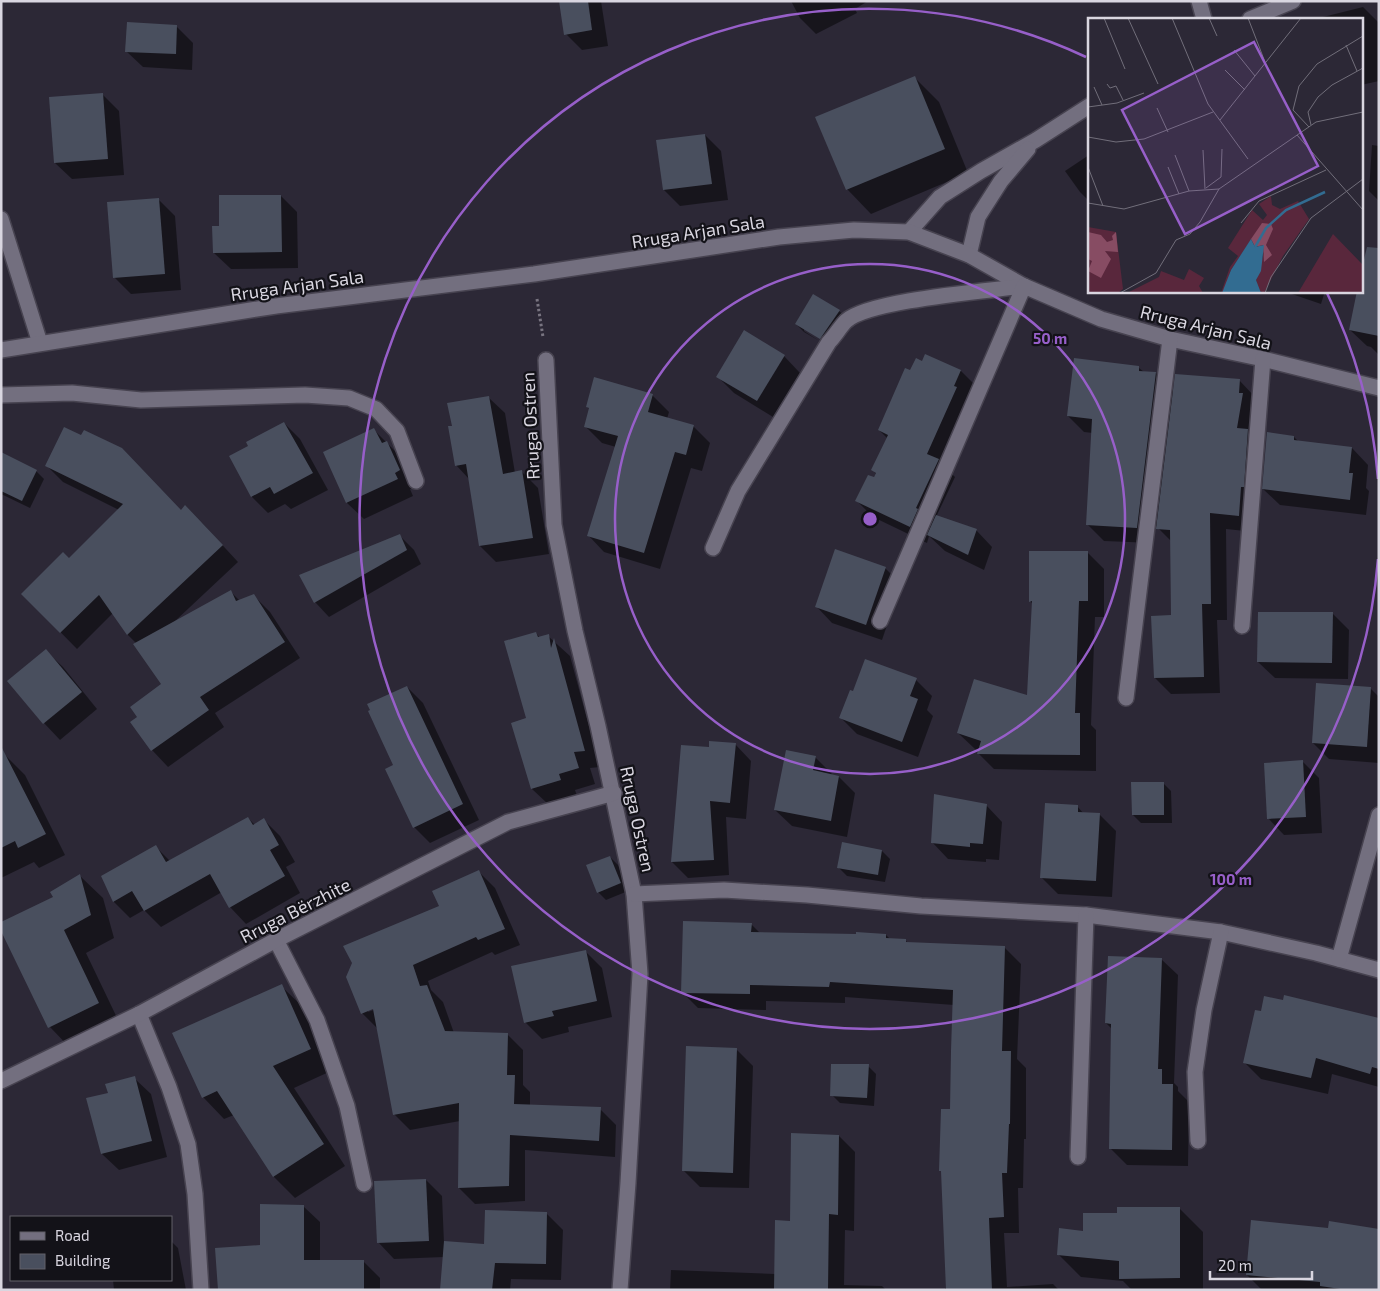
<svg xmlns="http://www.w3.org/2000/svg" width="1380" height="1291" viewBox="0 0 1380 1291" font-family="'Exo 2',sans-serif">
	<style>
		.shadow { fill: #0007; fill-rule: evenodd }
		.building { fill: #494f5e }
		.lines { fill: none; stroke-linecap: round; stroke-linejoin: round }
		.minor-casing { stroke: #474350; stroke-width: 18 }
		.path { stroke: #797581; stroke-width: 3; stroke-dasharray: 2.5 2.5; stroke-linecap: butt }
		.minor { stroke: #736f7f; stroke-width: 15 }
		.ring { fill: none; stroke: #975fc9; stroke-width: 2.5 }
		.labels { text-anchor: middle; dominant-baseline: central; stroke-width: 4.5; stroke-linejoin: round; paint-order: stroke }
		.street-label { font-size: 18px; fill: #d9d6e0; stroke: #131218 }
		.inset-river { fill: none; stroke: #326c91; stroke-width: 2.5 }
		.inset-road { fill: none; stroke: #716e7a; stroke-width: 1 }
		.view { fill: #975fc9; fill-opacity: 0.15; stroke: #975fc9; stroke-width: 2.5 }
		.inset-edge { fill: none; stroke: #d9d6e0; stroke-width: 2.5 }
		.centre { fill: #975fc9; stroke: #131218; stroke-width: 2.5 }
		.ring-label { font-size: 15px; text-anchor: middle; font-weight: bold; fill: #975fc9; stroke: #131218; stroke-width: 4.5; stroke-linejoin: round; paint-order: stroke }
	</style>
	<rect width="100%" height="100%" fill="#2c2836"/>
	<g class="shadow">
		<polygon points="560,1 601,1 608,46 582,50 566,34"/>
		<polygon points="791,1 868,1 855,9 857,13 816,34 800,18"/>
		<polygon points="1363,7 1379,23 1379,81 1361,85 1361,19 1319,18"/>
		<polygon points="177,27 193,43 192,70 143,67 126,51"/>
		<polygon points="914,77 939,102 968,173 871,214 847,189"/>
		<polygon points="102,94 119,111 124,175 72,179 55,163"/>
		<polygon points="705,135 721,151 728,200 680,206 664,190"/>
		<polygon points="1372,145 1379,146 1379,201 1369,191"/>
		<polygon points="1089,155 1089,199 1088,200 1080,192 1065,171"/>
		<polygon points="281,196 297,212 298,268 231,269 214,253 220,227"/>
		<polygon points="158,199 175,216 181,290 131,294 114,277"/>
		<polygon points="1379,277 1379,355 1371,347 1367,346 1350,330 1361,291"/>
		<polygon points="1283,291 1325,291 1321,304"/>
		<path d="M839,311L847,318L828,346L804,332L796,324ZM804,328L826,341L824,344L804,331Z"/>
		<polygon points="784,356 800,373 773,417 734,393 718,377"/>
		<polygon points="923,363 961,371 977,387 945,467 955,477 936,517 976,530 992,547 984,570 945,551 929,536 927,543 873,517 857,501 876,474 872,469 887,438 879,430 911,371"/>
		<polygon points="1139,368 1144,372 1156,373 1174,392 1239,380 1255,397 1254,437 1264,447 1259,503 1257,502 1255,532 1226,529 1227,620 1217,620 1220,693 1171,694 1155,678 1172,616 1172,542 1156,526 1153,543 1104,541 1087,524 1093,433 1084,432 1068,416"/>
		<polygon points="652,395 669,412 667,419 693,426 710,443 702,471 691,468 660,569 604,552 588,535 616,447 602,443 585,426 590,409 587,407"/>
		<polygon points="488,397 505,413 515,473 522,472 538,488 549,554 496,562 480,546 469,479 456,465 453,427"/>
		<polygon points="284,423 300,439 328,490 291,509 285,504 268,513 252,497 231,457 249,447"/>
		<polygon points="374,430 403,459 415,487 410,489 413,496 364,519 347,503 324,452"/>
		<polygon points="1294,437 1299,442 1352,448 1368,465 1366,488 1369,491 1366,515 1280,505 1263,489"/>
		<polygon points="47,466 181,511 202,523 238,562 173,623 231,592 240,601 253,595 270,612 300,658 215,713 224,727 168,767 152,750 139,717 163,685 137,644 127,634 113,613 77,649 23,594 69,559 119,510 63,482"/>
		<polygon points="1,468 36,471 44,479 30,508 1,494"/>
		<polygon points="400,536 414,550 421,564 329,617 315,602 301,576"/>
		<polygon points="1087,552 1104,569 1104,617 1095,617 1091,725 1096,730 1096,771 994,769 978,753 979,751 975,749 958,733 1029,697 1033,604 1030,601"/>
		<polygon points="885,568 901,584 882,640 832,623 816,606"/>
		<polygon points="1333,614 1349,630 1348,679 1275,678 1258,662"/>
		<polygon points="536,633 540,638 548,636 570,656 600,767 590,768 595,784 575,790 577,796 549,805 532,789 512,724 527,719"/>
		<polygon points="46,651 63,667 97,709 60,740 44,723"/>
		<polygon points="916,680 932,696 927,710 933,716 918,757 857,734 841,718"/>
		<polygon points="407,687 423,703 479,820 430,843 414,827 395,766"/>
		<polygon points="1370,688 1379,697 1379,763 1329,759 1313,743"/>
		<polygon points="735,744 751,761 746,819 726,817 729,875 688,878 672,862 682,746 710,748"/>
		<polygon points="5,755 25,775 65,855 39,868 34,862 1,878 1,756"/>
		<polygon points="815,757 832,774 831,775 839,777 855,793 847,837 792,826 775,810"/>
		<polygon points="1303,762 1319,778 1322,833 1284,835 1268,818"/>
		<polygon points="1163,783 1171,791 1172,823 1141,823 1133,815"/>
		<polygon points="986,805 1002,822 999,860 986,859 986,862 948,859 932,842"/>
		<polygon points="1077,806 1084,814 1099,814 1116,831 1112,897 1058,894 1041,877"/>
		<polygon points="248,818 255,825 264,820 280,836 295,862 286,867 300,893 246,924 230,907 222,892 161,927 144,910 130,918 114,902 102,877 156,847 170,861"/>
		<polygon points="882,851 890,859 885,882 847,876 839,868"/>
		<polygon points="610,857 618,865 628,891 606,900 598,892"/>
		<path d="M479,872L495,888L520,945L495,955L492,952L428,981L431,990L443,1002L454,1033L507,1034L523,1050V1085L530,1092V1106L600,1109L616,1125L615,1157L525,1150V1201L475,1204L459,1188L460,1121L410,1130L394,1114L378,1029L362,1013L440,907ZM379,1008L368,1012V1009Z"/>
		<polygon points="80,876 103,898 114,938 86,953 121,1026 72,1050 50,1027 55,898"/>
		<polygon points="751,924 760,933 886,935 890,939 906,941 909,944 1005,948 1021,964 1017,1059 1026,1068 1026,1139 1024,1139 1023,1188 1018,1188 1019,1233 1004,1233 1007,1287 1053,1284 1059,1290 945,1290 945,1288 947,1288 954,1005 845,997 845,1003 766,1001 766,1010 698,1008 682,992"/>
		<polygon points="586,952 602,968 612,1017 568,1027 569,1032 542,1039 525,1022"/>
		<polygon points="1161,959 1178,975 1174,1083 1178,1087 1178,1091 1189,1102 1188,1166 1127,1165 1110,1148 1112,1029 1106,1023"/>
		<polygon points="281,986 303,1007 331,1071 294,1088 345,1166 295,1198 274,1177 234,1115 224,1119 203,1097"/>
		<polygon points="1379,1019 1379,1087 1332,1074 1328,1094 1261,1079 1244,1062"/>
		<polygon points="737,1050 753,1066 749,1188 700,1187 683,1170"/>
		<polygon points="868,1066 876,1074 874,1106 840,1103 832,1095"/>
		<polygon points="134,1078 151,1094 167,1157 119,1170 102,1154 109,1094"/>
		<polygon points="839,1136 855,1152 854,1231 845,1230 844,1285 882,1286 886,1290 670,1290 671,1270 775,1274 791,1222"/>
		<polygon points="426,1180 442,1196 444,1243 485,1246 546,1213 563,1230 561,1280 511,1279 510,1290 441,1290 444,1257 394,1259 378,1242"/>
		<polygon points="303,1206 320,1222 320,1262 363,1261 380,1278 380,1290 219,1290 261,1246"/>
		<polygon points="1180,1209 1203,1232 1203,1290 1132,1290 1123,1281 1081,1277 1058,1254 1084,1232 1119,1215"/>
		<polygon points="1329,1229 1379,1290 1262,1290 1247,1275"/>
		<polygon points="171,1241 178,1248 186,1290 114,1290 113,1280 171,1280"/>
	</g>
	<g class="building">
		<polygon points="559,1 588,1 592,30 564,35"/>
		<polygon points="127,22 177,25 176,54 125,52"/>
		<polygon points="915,76 945,149 846,190 815,117"/>
		<polygon points="103,93 108,159 54,163 49,97"/>
		<polygon points="705,134 712,184 663,190 656,140"/>
		<polygon points="219,195 281,195 282,252 213,253 212,226 219,226"/>
		<polygon points="159,198 165,274 113,278 107,202"/>
		<polygon points="1367,247 1379,248 1379,336 1349,330 1357,291 1361,291 1361,272"/>
		<polygon points="813,294 840,310 820,339 795,324"/>
		<polygon points="744,330 785,355 757,401 716,377"/>
		<polygon points="925,354 961,370 954,386 957,387 927,454 939,459 916,508 918,509 910,527 855,501 868,475 874,477 876,473 871,470 888,435 878,430 905,368 910,370 916,358 922,361"/>
		<polygon points="1074,358 1139,366 1139,371 1156,372 1137,528 1086,525 1092,419 1067,416"/>
		<polygon points="1175,374 1240,379 1239,393 1243,393 1237,428 1248,429 1244,487 1241,487 1239,516 1210,513 1211,604 1202,604 1204,677 1154,678 1151,616 1171,615 1170,530 1156,529"/>
		<polygon points="594,377 653,394 648,412 694,425 686,455 675,452 644,553 587,536 618,436 584,427 589,408 586,407"/>
		<polygon points="489,396 503,474 522,470 533,538 479,546 466,464 455,466 448,426 452,426 447,403"/>
		<polygon points="284,422 313,473 274,494 270,487 251,497 229,456 248,446 246,442"/>
		<polygon points="64,427 81,435 84,430 122,448 181,510 185,505 223,545 127,635 99,595 60,633 21,594 63,552 69,558 123,504 45,466"/>
		<polygon points="374,428 382,443 387,441 400,470 395,473 398,479 346,503 323,452"/>
		<polygon points="1267,432 1294,436 1294,440 1352,447 1349,473 1353,473 1350,500 1262,489"/>
		<polygon points="1,452 37,470 22,501 1,491"/>
		<polygon points="936,515 977,529 968,555 927,535"/>
		<polygon points="400,534 407,550 314,603 299,575"/>
		<polygon points="835,549 886,567 866,625 815,607"/>
		<polygon points="1029,551 1088,551 1088,601 1079,601 1075,713 1080,713 1080,755 977,754 981,741 957,733 974,679 1027,695 1032,601 1029,602"/>
		<polygon points="231,590 236,601 254,594 285,642 200,697 209,710 151,751 130,722 137,717 130,707 161,684 133,644"/>
		<polygon points="1258,612 1333,612 1332,663 1257,662"/>
		<polygon points="536,632 538,637 549,634 551,648 554,638 585,751 574,752 579,768 559,774 561,780 531,789 511,723 526,718 504,641"/>
		<polygon points="46,649 82,692 43,724 7,681"/>
		<polygon points="865,659 917,678 910,696 918,699 902,742 839,718 850,690 853,691"/>
		<polygon points="1316,683 1371,687 1367,747 1312,743"/>
		<polygon points="407,686 463,804 413,828 385,769 393,765 368,711 370,710 367,704"/>
		<polygon points="709,741 736,743 730,803 710,801 714,860 671,862 681,745 709,747"/>
		<polygon points="1,746 46,834 18,848 15,841 1,848"/>
		<polygon points="786,750 816,756 813,770 839,776 831,821 774,810"/>
		<polygon points="1303,760 1306,817 1267,819 1264,763"/>
		<polygon points="1131,782 1164,782 1164,815 1132,815"/>
		<polygon points="934,794 987,804 983,844 970,843 970,847 931,843"/>
		<polygon points="1045,803 1078,805 1078,812 1100,813 1096,881 1040,878"/>
		<polygon points="248,817 253,825 264,818 279,845 270,850 285,876 229,908 210,874 144,911 132,891 113,902 101,876 156,845 166,862"/>
		<polygon points="842,842 882,850 878,875 837,868"/>
		<polygon points="610,856 621,883 597,893 586,865"/>
		<polygon points="479,870 505,929 478,940 476,937 413,965 420,986 427,985 445,1031 508,1033 507,1075 515,1075 514,1104 601,1107 599,1141 510,1135 509,1186 458,1188 459,1103 393,1115 373,1009 361,1014 346,977 352,963 343,946 439,906 432,891"/>
		<polygon points="80,874 91,915 64,930 99,1003 48,1028 1,931 1,922 53,897 50,892"/>
		<polygon points="683,921 752,923 751,932 856,934 856,932 886,934 886,938 906,939 906,942 1005,946 1002,1051 1011,1051 1010,1124 1009,1124 1007,1173 1002,1173 1004,1217 989,1218 992,1290 946,1290 941,1171 939,1171 941,1109 950,1109 951,1051 953,990 830,982 829,987 750,985 750,994 681,993"/>
		<polygon points="586,950 597,1001 552,1011 554,1016 524,1023 511,966"/>
		<polygon points="1108,956 1162,958 1158,1069 1162,1069 1162,1084 1173,1084 1172,1150 1109,1149 1111,1024 1105,1023"/>
		<polygon points="282,984 311,1049 273,1066 324,1144 273,1177 217,1091 202,1098 172,1033"/>
		<polygon points="1284,995 1379,1018 1379,1069 1372,1067 1370,1074 1316,1058 1311,1078 1243,1063 1255,1010 1261,1011 1264,996 1283,1000"/>
		<polygon points="686,1046 737,1048 733,1173 682,1171"/>
		<polygon points="831,1064 869,1064 867,1098 830,1096"/>
		<polygon points="135,1076 152,1141 101,1154 86,1098 108,1093 105,1084"/>
		<polygon points="791,1133 839,1135 838,1215 829,1214 828,1290 774,1290 775,1220 790,1221"/>
		<polygon points="426,1179 429,1241 377,1243 374,1181"/>
		<polygon points="260,1204 304,1205 304,1260 364,1260 364,1290 218,1290 215,1248 260,1245"/>
		<polygon points="1117,1207 1180,1207 1180,1278 1119,1279 1119,1261 1057,1255 1059,1228 1083,1231 1083,1213 1117,1213"/>
		<polygon points="485,1210 547,1212 546,1264 495,1263 492,1290 440,1290 444,1241 484,1244"/>
		<polygon points="1251,1220 1328,1228 1329,1221 1379,1229 1379,1290 1347,1290 1320,1286 1320,1282 1246,1275"/>
	</g>
	<g class="lines">
		<defs>
			<g id="minor">
				<polyline points="1199,1 1204,19"/>
				<polyline points="1250,19 1293,1"/>
				<polyline points="1,219 40,343"/>
				<polyline points="909,232 940,197 981,171 1036,140 1089,106"/>
				<polyline points="969,255 978,217 1001,181 1028,149"/>
				<polyline points="1,350 276,306 534,274 779,237 854,230 909,232 969,255 1024,286 1101,319 1170,339 1263,359 1379,388"/>
				<polyline points="546,360 554,525 575,631 598,726 634,894 640,974 628,1183 620,1290"/>
				<polyline points="1,395 72,393 141,400 305,395 349,398 376,409 397,431 416,481"/>
				<path d="M713,548L738,491L829,342C835,336 840,327 846,321C869,300 989,291 1024,286"/>
				<polyline points="880,621 1024,286"/>
				<polyline points="1242,626 1263,359"/>
				<polyline points="1126,698 1170,339"/>
				<polyline points="634,894 724,890 807,895 921,906 1086,915 1221,932 1316,953 1379,970"/>
				<polyline points="276,940 317,1020 347,1106 364,1184"/>
				<polyline points="1339,959 1379,815"/>
				<polyline points="139,1014 169,1087 188,1144 195,1194 201,1290"/>
				<polyline points="1,1081 139,1014 276,940 508,822 614,793"/>
				<polyline points="1198,1141 1195,1072 1204,1010 1221,932"/>
				<polyline points="1078,1157 1086,915"/>
			</g>
		</defs>
		<use href="#minor" class="minor-casing"/>
		<polyline class="path" points="537,299 543,337"/>
		<use href="#minor" class="minor"/>
	</g>
	<g class="ring">
		<circle cx="870" cy="519" r="255"/>
		<path d="M1378 559A510 510 0 1 1 1086 57M1326 291A510 510 0 0 1 1378 479"/>
	</g>
	<g class="labels">
		<g class="street-label">
			<text transform="translate(698 231) rotate(-9)">Rruga Arjan Sala</text>
			<text transform="translate(297 285) rotate(-8)">Rruga Arjan Sala</text>
			<text transform="translate(1206 327) rotate(14)">Rruga Arjan Sala</text>
			<text transform="translate(530 426) rotate(-93)">Rruga Ostren</text>
			<text transform="translate(638 819) rotate(78)">Rruga Ostren</text>
			<text transform="translate(295 910) rotate(-27)">Rruga Bërzhite</text>
		</g>
	</g>
	<g transform="translate(1088 18)">
		<rect width="275" height="275" fill="#2c2836"/>
		<path d="M183,178L184,187L192,191L210,183L221,201L195,238L176,275L170,272L168,262L176,235L163,222L143,252L137,270L133,275L142,249L150,238L140,230L164,192L175,202L179,197L171,186ZM0,209L28,214L35,271L30,275H0ZM245,216L275,247V275H210ZM101,251L116,260L111,268L115,275H39L71,259L73,253L96,262Z" fill="#59273c"/>
		<path d="M174,205L183,206L185,211L178,227L184,237L176,244L175,227L167,229L163,221ZM0,214L13,217L19,224L25,222L24,218L28,214L30,234L17,233L23,241L13,260L0,253L4,243L0,241Z" fill="#874c63"/>
		<path d="M163,221L167,229L176,227L173,253L168,262L173,275H134L143,252Z" fill="#326c91"/>
		<path class="inset-river" d="M167,229L178,210L198,192L237,174"/>
		<path class="inset-road" d="M16,0L37,51M40,0L70,66M84,0L120,86L160,141M121,0L129,18M160,0L177,44M258,27L269,53M146,32L167,58M137,52L157,72M19,66L22,70L28,68L35,82M6,69L14,87M0,89L29,85L56,75M69,90L80,114M132,102L213,0M223,107L220,94L230,79L244,67L275,50M221,109L205,92L211,68L229,46L275,18M209,117L275,192M0,119L28,124L56,121L125,94M115,132L117,171M87,137L101,173M0,149L15,188M80,149L91,176M118,170L133,159L134,131M0,185L36,191L101,173L131,171L228,104L275,94M153,205L171,183L238,152M32,275L68,255L88,222L102,216L112,204L131,171M177,275L183,259L223,200L275,161"/>
		<path class="view" d="M166,24L230,148L97,216L34,92Z"/>
		<rect width="275" height="275" class="inset-edge"/>
	</g>
	<circle cx="870" cy="519" r="8" class="centre"/>
	<g class="ring-label">
		<text x="1050" y="344">50 m</text>
		<text x="1231" y="885">100 m</text>
	</g>
	<rect width="1380" height="1291" fill="none" stroke="#d9d6e0" stroke-width="5"/>
	<rect x="10" y="1216" width="162" height="65" fill="#131218" stroke="#626068"/>
	<rect x="20" y="1232" width="25" height="8" fill="#736f7f" stroke="#626068"/>
	<text x="55" y="1241" font-size="15" fill="#d9d6e0">Road</text>
	<rect x="20" y="1254" width="25" height="15" fill="#494f5e" stroke="#626068"/>
	<text x="55" y="1266" font-size="15" fill="#d9d6e0">Building</text>
	<path d="M1210 1271v8h102v-8" fill="none" stroke="#d9d6e0" stroke-width="2.5"/>
	<text x="1218" y="1271" font-size="15" fill="#d9d6e0" stroke="#131218" stroke-width="4" paint-order="stroke">20 m</text>
</svg>
